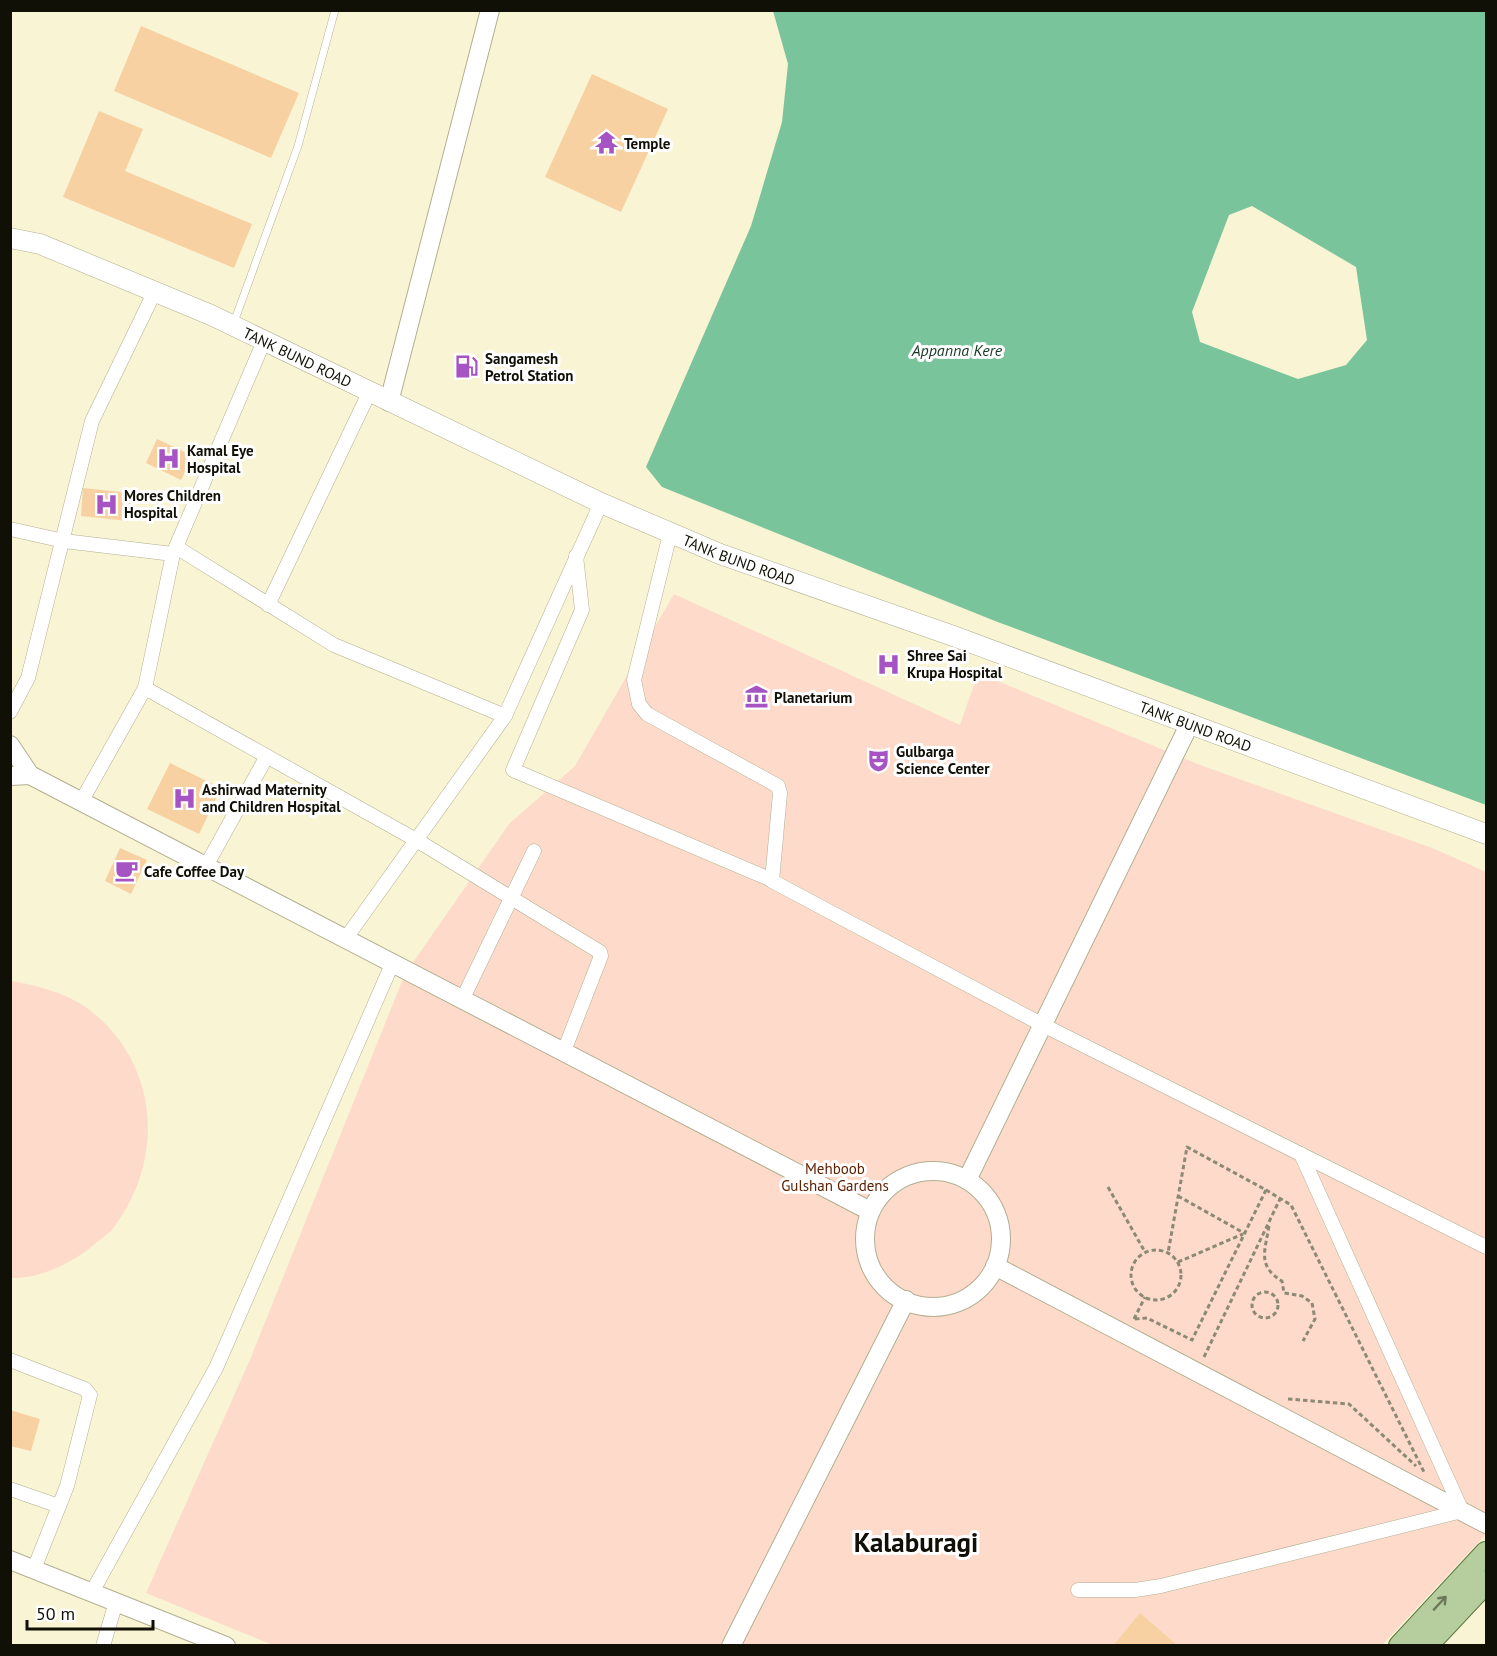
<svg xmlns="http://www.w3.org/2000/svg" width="1497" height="1656" viewBox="0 0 1497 1656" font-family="'PT Sans',sans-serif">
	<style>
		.green { fill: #fedacb }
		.water { fill: #7ac49c; fill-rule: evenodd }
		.building { fill: #f8d1a2 }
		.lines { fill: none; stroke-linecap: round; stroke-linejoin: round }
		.service-casing { stroke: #b3af91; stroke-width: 8 }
		.minor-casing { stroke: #b3af91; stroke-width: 15 }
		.tertiary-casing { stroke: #b3af91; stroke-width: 20 }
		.secondary-casing { stroke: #b3af91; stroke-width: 21 }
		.primary-casing { stroke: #5d773d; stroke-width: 24 }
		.path { stroke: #8c8974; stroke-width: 3; stroke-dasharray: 4.5 3; stroke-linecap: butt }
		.service { stroke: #fff; stroke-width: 7 }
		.minor { stroke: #fff; stroke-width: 14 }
		.tertiary { stroke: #fff; stroke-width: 18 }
		.secondary { stroke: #fff; stroke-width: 20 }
		.primary { stroke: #b6ce9d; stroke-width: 22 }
		.oneway { stroke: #6c7859 }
		.labels { text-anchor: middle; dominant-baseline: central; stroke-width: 6; stroke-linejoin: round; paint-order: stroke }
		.poi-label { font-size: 15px; font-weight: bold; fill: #111006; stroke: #fff; text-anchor: start }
		.street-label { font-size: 15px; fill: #111006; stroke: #fff }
		.park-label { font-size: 15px; fill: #5e2000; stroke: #fff }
		.water-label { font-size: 16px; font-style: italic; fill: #173827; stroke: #fff }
		.town-label { font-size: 27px; font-weight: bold; fill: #111006; stroke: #fff }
	</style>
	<rect width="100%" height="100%" fill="#f8f4d4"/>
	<g class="green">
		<polygon points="674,594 960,725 978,673 1200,765 1435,849 1486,872 1486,1534 1382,1645 275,1646 146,1593 249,1362 405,974 509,824 575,766"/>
		<path d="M11,981C39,986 68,993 91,1011C159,1065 165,1159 114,1227C108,1235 97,1241 90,1248C68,1265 38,1279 10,1278Z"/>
	</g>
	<path class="water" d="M773,11H1486V805L995,621L662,487L646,467L751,226L782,122L788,64ZM1252,206L1356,267L1367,340L1346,365L1298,379L1200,342L1192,312L1229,215Z"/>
	<g class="building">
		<polygon points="141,26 299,93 271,158 114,91"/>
		<polygon points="592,74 668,109 621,212 545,177"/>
		<polygon points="99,111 143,129 125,171 252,224 234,268 63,197"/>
		<polygon points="157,439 193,456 181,480 146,463"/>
		<polygon points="83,488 131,493 128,521 81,516"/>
		<polygon points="170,763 221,788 199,834 147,809"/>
		<polygon points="120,848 147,860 131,894 105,881"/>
		<polygon points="10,1410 40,1419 31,1451 10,1446"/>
		<polygon points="1140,1613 1178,1646 1113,1646"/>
	</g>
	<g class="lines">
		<defs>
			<polyline id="service" points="233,325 298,146 335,10"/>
			<g id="minor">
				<polyline points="264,341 173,554 145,688 418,841 600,952 601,956 564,1051"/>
				<polyline points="10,529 64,541 173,554"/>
				<polyline points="670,534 634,680 639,704 647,714 778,786 780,793 772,881 1043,1025 1486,1247"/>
				<polyline points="176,547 334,645 505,716"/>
				<polyline points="576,556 582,610 513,770 772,880"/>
				<polyline points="268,605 369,393"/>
				<polyline points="10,712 28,678 92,421 155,291"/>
				<polyline points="81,802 145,688"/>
				<polyline points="206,866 267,756"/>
				<polyline points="346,938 505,716 601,503"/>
				<polyline points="463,998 534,851"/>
				<polyline points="10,1360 85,1389 90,1395 67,1486 34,1569"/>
				<polyline points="10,1489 59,1506"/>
				<polyline points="1078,1590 1135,1590 1161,1586 1462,1511 1301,1154"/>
				<polyline points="92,1592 216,1368 393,962"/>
				<polyline points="103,1646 116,1602"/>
			</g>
			<g id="tertiary">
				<polyline points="389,402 490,10"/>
				<polyline points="10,745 30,775 10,776"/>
				<polyline points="30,775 870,1211"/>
				<circle cx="933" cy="1239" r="68"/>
				<polyline points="967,1180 1190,723"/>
				<polyline points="995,1266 1486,1524"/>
				<polyline points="10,1560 226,1646"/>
				<polyline points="731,1646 906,1300"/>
			</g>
			<g id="secondary">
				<path id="s1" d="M10,238L40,244L211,315L601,503L720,554L956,637L1486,834"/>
			</g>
			<g id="primary">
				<polyline points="1400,1646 1486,1553"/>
				<polyline points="1426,1646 1486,1582"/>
			</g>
		</defs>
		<use href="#service" class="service-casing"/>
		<use href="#minor" class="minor-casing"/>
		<use href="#tertiary" class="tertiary-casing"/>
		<use href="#secondary" class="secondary-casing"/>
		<use href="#primary" class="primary-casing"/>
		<g class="path">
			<polyline points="1108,1187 1145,1252"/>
			<polyline points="1266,1190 1291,1205 1424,1472"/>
			<polyline points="1178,1196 1244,1233"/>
			<path d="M1269,1226C1265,1251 1257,1266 1282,1281L1284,1293L1302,1296L1312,1303L1315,1319L1303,1341"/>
			<circle cx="1156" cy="1275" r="25"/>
			<polyline points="1178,1262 1243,1234"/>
			<circle cx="1265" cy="1305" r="13"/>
			<polyline points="1134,1319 1145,1297"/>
			<polyline points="1135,1319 1147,1318 1192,1340 1266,1190 1187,1147 1168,1253"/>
			<polyline points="1204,1357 1280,1199"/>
			<polyline points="1288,1399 1349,1404 1416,1466"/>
		</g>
		<use href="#service" class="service"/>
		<use href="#minor" class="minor"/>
		<use href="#tertiary" class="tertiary"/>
		<use href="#secondary" class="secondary"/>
		<use href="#primary" class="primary"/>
	</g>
	<defs><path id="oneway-shaft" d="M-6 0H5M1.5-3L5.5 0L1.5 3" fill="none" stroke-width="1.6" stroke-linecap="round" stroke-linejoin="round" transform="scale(1.5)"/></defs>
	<use class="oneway" href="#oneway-shaft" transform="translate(1440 1603) rotate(-47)"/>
	<defs>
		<symbol id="temple-bare" viewBox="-9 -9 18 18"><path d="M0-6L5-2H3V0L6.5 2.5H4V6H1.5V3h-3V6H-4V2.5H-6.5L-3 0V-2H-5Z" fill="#a654c4" stroke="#fff" stroke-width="2.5" paint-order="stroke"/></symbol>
		<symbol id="fuel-bare" viewBox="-9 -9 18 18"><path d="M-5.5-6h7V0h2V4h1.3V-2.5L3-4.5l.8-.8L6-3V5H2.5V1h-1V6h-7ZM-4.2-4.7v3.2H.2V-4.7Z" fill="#a654c4" stroke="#fff" stroke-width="2.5" paint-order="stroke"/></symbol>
		<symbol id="hospital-bare" viewBox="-9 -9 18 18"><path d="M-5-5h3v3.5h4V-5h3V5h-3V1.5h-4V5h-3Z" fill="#a654c4" stroke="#fff" stroke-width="2.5" paint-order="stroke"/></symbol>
		<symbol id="museum-bare" viewBox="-9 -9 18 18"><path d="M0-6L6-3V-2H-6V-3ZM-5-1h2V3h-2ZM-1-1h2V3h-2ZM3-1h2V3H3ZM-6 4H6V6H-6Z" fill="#a654c4" stroke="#fff" stroke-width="2.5" paint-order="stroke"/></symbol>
		<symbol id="theatre-bare" viewBox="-9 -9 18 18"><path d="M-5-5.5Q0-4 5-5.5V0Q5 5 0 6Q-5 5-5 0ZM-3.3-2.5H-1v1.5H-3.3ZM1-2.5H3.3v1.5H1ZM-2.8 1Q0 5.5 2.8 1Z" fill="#a654c4" stroke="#fff" stroke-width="2.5" paint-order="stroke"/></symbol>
		<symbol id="cafe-bare" viewBox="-9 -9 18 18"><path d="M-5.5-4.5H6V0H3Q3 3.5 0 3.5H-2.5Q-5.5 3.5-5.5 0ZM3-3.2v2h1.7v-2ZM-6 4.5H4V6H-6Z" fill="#a654c4" stroke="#fff" stroke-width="2.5" paint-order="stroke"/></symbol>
	</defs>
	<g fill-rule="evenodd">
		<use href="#temple-bare" x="590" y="126" width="33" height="33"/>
		<use href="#fuel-bare" x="450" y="350" width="33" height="33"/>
		<use href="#hospital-bare" x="152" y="442" width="33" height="33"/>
		<use href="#hospital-bare" x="90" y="488" width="33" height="33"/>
		<use href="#hospital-bare" x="872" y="648" width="33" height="33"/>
		<use href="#museum-bare" x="740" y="680" width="33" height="33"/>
		<use href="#theatre-bare" x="862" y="744" width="33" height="33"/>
		<use href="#hospital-bare" x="168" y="782" width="33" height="33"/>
		<use href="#cafe-bare" x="110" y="854" width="33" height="33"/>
	</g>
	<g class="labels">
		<g class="poi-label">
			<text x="624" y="143">Temple</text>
			<text x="485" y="358">Sangamesh<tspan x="485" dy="17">Petrol Station</tspan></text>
			<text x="187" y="450">Kamal Eye<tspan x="187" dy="17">Hospital</tspan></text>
			<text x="124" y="495">Mores Children<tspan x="124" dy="17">Hospital</tspan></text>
			<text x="907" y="655">Shree Sai<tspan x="907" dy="17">Krupa Hospital</tspan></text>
			<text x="774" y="697">Planetarium</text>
			<text x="896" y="751">Gulbarga<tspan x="896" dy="17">Science Center</tspan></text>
			<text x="202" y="789">Ashirwad Maternity<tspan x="202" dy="17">and Children Hospital</tspan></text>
			<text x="144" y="871">Cafe Coffee Day</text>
		</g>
		<g class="street-label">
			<text stroke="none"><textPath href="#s1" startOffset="312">TANK BUND ROAD</textPath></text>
			<text stroke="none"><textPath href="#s1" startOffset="798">TANK BUND ROAD</textPath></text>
			<text stroke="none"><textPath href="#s1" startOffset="1284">TANK BUND ROAD</textPath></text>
		</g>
		<g class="park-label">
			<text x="835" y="1168">Mehboob<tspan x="835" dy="17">Gulshan Gardens</tspan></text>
		</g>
		<g class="water-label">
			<text x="957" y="350">Appanna Kere</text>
		</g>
		<g class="town-label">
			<text x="916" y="1542">Kalaburagi</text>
		</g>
	</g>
	<rect width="1497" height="1656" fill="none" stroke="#111006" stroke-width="24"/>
	<path d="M27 1620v9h126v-9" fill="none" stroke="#111006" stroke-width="3"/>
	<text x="36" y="1620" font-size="18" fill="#111006" stroke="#ffffff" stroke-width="4.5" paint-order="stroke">50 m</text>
</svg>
